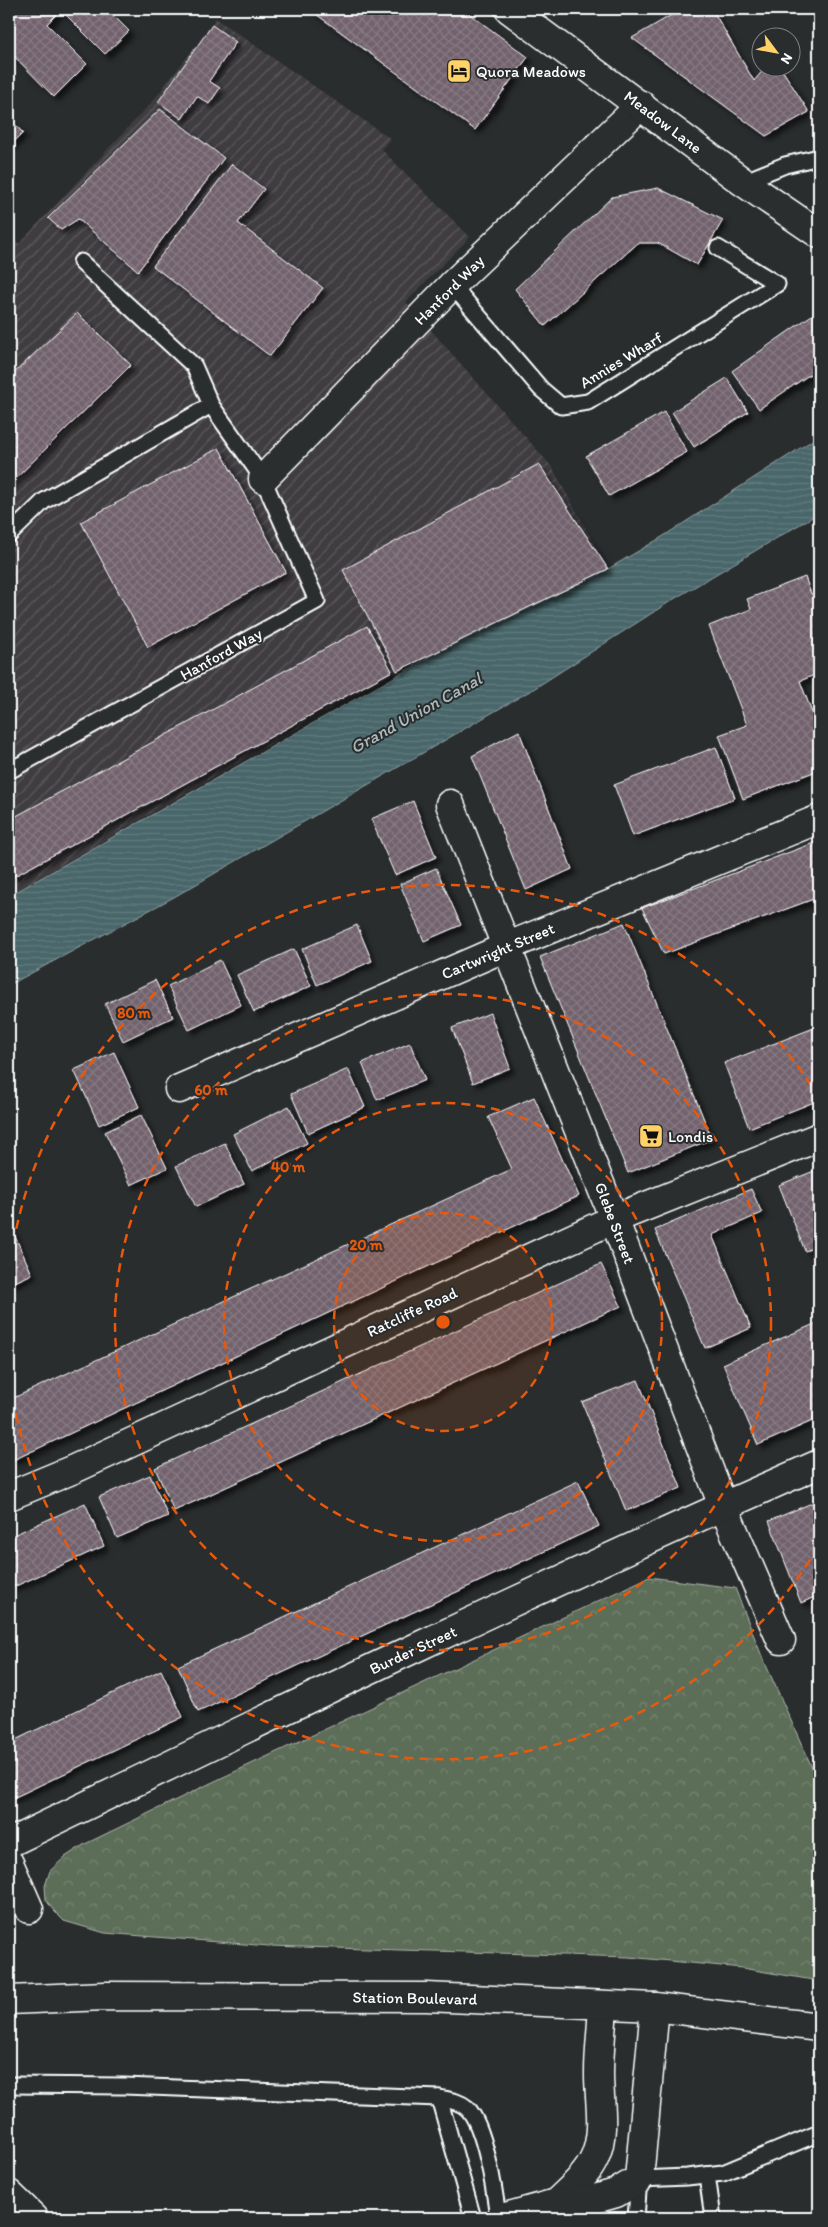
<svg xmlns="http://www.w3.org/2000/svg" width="828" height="2227" viewBox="0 0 828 2227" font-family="Itim,sans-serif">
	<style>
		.industrial { fill: url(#industrial-furrows) }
		.park { fill: url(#park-crowns); stroke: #aeb6ac }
		.water { fill: url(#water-rules); stroke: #91a3a6 }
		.building { fill: url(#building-cross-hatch); stroke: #fff; filter: url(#shadow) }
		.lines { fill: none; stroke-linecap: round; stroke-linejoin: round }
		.lane-casing { stroke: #fff; stroke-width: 19 }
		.street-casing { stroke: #fff; stroke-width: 31 }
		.secondary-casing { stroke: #fff; stroke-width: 31 }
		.primary-casing { stroke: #fff; stroke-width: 31 }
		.lane { stroke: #2a2d2e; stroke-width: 15 }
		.street { stroke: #2a2d2e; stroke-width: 28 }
		.secondary { stroke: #2a2d2e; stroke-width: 28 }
		.primary { stroke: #2a2d2e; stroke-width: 28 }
		.ring { fill: none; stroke: #e8590c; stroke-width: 2.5; stroke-dasharray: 9 6 }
		.labels { text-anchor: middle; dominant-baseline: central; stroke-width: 4; stroke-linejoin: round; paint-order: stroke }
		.poi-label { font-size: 16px; fill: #fff; stroke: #2a2d2e; text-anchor: start }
		.street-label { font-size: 16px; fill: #fff; stroke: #2a2d2e }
		.water-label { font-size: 18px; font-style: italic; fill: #adbabc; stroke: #2a2d2e }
		.centre { fill: #e8590c; stroke: #2a2d2e; stroke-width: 2.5 }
		.ring-label { font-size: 15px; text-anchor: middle; font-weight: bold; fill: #e8590c; stroke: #2a2d2e; stroke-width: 4; stroke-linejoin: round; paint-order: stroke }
	</style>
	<defs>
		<pattern id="industrial-furrows" width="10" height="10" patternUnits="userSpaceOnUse" patternTransform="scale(1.25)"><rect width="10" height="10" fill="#403d41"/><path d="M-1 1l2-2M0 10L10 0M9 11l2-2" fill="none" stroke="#5d5a5e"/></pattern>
		<pattern id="park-crowns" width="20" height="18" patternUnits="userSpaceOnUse" patternTransform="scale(1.25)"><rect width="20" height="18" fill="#5d6e58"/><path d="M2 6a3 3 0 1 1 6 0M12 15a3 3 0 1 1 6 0" fill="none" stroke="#758471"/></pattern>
		<pattern id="water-rules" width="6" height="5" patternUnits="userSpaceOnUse" patternTransform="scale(1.25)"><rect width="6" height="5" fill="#48666a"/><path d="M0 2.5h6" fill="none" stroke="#637d80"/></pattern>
		<pattern id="building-cross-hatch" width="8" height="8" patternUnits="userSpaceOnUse" patternTransform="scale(1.25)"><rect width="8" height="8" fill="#72626d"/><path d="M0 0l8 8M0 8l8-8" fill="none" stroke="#877a83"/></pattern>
		<filter id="shadow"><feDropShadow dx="4.5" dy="4.5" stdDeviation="2.5" flood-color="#0009"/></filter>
	</defs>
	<rect width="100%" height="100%" fill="#2a2d2e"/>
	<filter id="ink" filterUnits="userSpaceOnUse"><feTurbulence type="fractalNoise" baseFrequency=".02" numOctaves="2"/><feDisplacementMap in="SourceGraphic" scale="10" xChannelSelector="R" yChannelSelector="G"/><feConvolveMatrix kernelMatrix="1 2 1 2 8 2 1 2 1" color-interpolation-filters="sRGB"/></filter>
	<g filter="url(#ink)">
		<polygon class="industrial" points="215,18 391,139 381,149 470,237 406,302 552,467 608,569 397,671 9,895 9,233 19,244 153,101 212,25"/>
		<polygon class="park" points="649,1577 735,1588 761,1654 819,1783 819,1981 742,1968 629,1957 269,1946 105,1933 64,1921 54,1911 46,1900 45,1886 50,1871 65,1857 85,1844 215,1781"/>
		<polygon class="water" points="819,436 819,513 674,599 535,688 174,897 9,985 9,896 435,654 608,569 662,537"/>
		<g class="building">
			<polygon points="9,9 107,9 129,31 105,54 61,10 47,24 87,64 54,97 14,56 9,61"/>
			<polygon points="309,9 463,9 528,57 475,130"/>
			<polygon points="682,9 712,9 754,81 765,68 781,68 809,112 766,136 632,38"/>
			<polygon points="212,25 236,42 209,81 220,88 209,104 197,96 182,119 158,102"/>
			<polygon points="160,109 224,158 138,271 78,219 61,230 48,218"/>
			<polygon points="9,118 23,133 9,147"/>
			<polygon points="232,164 264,189 238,223 323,288 270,356 153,266"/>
			<polygon points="658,188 723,220 697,265 658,243 638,243 545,326 515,289 612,197"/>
			<polygon points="819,310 819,368 759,409 732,371"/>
			<polygon points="77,313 131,365 9,485 9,378"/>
			<polygon points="727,378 748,412 694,447 672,412"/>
			<polygon points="664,412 687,452 609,496 586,456"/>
			<polygon points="219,448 286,572 148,647 81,522"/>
			<polygon points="539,464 608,569 397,671 343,570"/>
			<polygon points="805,577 811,594 819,591 819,673 800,681 819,731 819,770 743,799 719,735 747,725 709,626 751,609 747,599"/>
			<polygon points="367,626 392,671 9,879 9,820"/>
			<polygon points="519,731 572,869 526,890 472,756"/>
			<polygon points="716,747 735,798 633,836 614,785"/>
			<polygon points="413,801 436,857 395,875 371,819"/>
			<polygon points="819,841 819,897 664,954 642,908"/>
			<polygon points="436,868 461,925 424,941 400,884"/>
			<polygon points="624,923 712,1139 628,1173 540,957"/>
			<polygon points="357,925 372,961 317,985 302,949"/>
			<polygon points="294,949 311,986 254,1012 237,975"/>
			<polygon points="220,960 241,1005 189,1030 168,986"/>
			<polygon points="155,980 173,1017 123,1041 105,1004"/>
			<polygon points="490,1013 510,1068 473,1083 452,1028"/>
			<polygon points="819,1026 819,1100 749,1128 724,1063"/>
			<polygon points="410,1043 425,1080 377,1100 362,1063"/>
			<polygon points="114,1052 139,1107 99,1125 74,1070"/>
			<polygon points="348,1069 365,1107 308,1133 291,1094"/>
			<polygon points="534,1097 579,1196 9,1462 9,1400 512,1169 488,1117"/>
			<polygon points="289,1106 307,1143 252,1171 233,1134"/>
			<polygon points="141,1115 167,1168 131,1185 105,1132"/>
			<polygon points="225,1143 244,1184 196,1207 176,1166"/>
			<polygon points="819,1169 819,1246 805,1251 779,1185"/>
			<polygon points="751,1189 762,1213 712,1235 751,1328 705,1348 655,1230"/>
			<polygon points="9,1223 32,1274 9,1285"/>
			<polygon points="601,1264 621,1306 174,1511 155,1468"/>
			<polygon points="819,1322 819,1418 758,1445 723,1364"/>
			<polygon points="638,1380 681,1488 626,1511 582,1402"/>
			<polygon points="150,1475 168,1516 117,1538 99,1497"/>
			<polygon points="578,1481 599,1526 198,1712 178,1666"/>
			<polygon points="819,1500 819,1595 801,1603 769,1521"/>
			<polygon points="85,1503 104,1546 9,1589 9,1537"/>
			<polygon points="161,1670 183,1717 9,1800 9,1743"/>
		</g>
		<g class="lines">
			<defs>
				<g id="lane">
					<polyline points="743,182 785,165 819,157"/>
					<polyline points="452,285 541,389 561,406 588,402 777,284 718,248"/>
					<polyline points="9,535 44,501 211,405"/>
					<polyline points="9,771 317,601 263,479 211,405 194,366 81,262"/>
					<path d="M9,2085L124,2086L439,2098C449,2100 459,2101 467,2108C485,2125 495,2193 498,2218"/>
					<polyline points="439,2098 473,2218"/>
					<polyline points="707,2175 713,2218"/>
					<polyline points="636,2218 639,2179 687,2177 723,2173 819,2133"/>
				</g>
				<g id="street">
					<polyline points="263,479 452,285 641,105"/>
					<polyline points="450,804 614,1219 723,1506 781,1640"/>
					<polyline points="179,1089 506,947 819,819"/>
					<polyline points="9,1496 74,1469 614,1219 819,1137"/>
					<path d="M9,1843C277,1713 546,1583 819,1464"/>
					<polyline points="9,1863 29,1909"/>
					<polyline points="9,2194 34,2218"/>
					<path d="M556,2203C570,2189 587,2176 595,2157C606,2130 599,2102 599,2074C599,2051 602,2028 603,2005"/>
					<polyline points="502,2218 556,2203 595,2199 616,2193 639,2179 655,2007"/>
				</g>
				<polyline id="secondary" points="509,9 743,182 819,234"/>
				<polyline id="primary" points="9,2000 105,1996 426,1997 655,2007 819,2027"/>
			</defs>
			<use href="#lane" class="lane-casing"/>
			<use href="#street" class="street-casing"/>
			<use href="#secondary" class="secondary-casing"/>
			<use href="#primary" class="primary-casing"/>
			<use href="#lane" class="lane"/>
			<use href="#street" class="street"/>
			<use href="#secondary" class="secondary"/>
			<use href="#primary" class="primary"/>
		</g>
	</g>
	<circle cx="443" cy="1322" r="109" fill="#e8590c" fill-opacity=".12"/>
	<g class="ring">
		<circle cx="443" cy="1322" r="109"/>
		<circle cx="443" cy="1322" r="219"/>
		<circle cx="443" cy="1322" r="328"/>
		<path d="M818 1547A437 437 0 0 1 9 1371M9 1273A437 437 0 0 1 818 1097"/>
	</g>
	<defs>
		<symbol id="hotel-square" viewBox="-11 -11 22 22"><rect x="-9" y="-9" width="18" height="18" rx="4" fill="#ffd166" stroke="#2a2d2e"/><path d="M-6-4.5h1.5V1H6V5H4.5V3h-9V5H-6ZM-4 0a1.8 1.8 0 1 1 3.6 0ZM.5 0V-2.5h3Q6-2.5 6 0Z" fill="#111"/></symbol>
		<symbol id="supermarket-square" viewBox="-11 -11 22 22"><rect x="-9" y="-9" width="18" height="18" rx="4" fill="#ffd166" stroke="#2a2d2e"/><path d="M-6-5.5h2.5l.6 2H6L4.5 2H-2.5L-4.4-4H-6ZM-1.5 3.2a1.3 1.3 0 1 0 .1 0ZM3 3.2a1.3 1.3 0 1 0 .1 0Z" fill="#111"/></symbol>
	</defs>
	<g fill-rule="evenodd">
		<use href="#hotel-square" x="445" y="57" width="28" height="28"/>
		<use href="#supermarket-square" x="637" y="1122" width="28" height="28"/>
	</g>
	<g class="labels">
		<g class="poi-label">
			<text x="476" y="71">Quora Meadows</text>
			<text x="668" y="1136">Londis</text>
		</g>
		<g class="street-label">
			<text transform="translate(663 122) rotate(37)">Meadow Lane</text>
			<text transform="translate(449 290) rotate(-45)">Hanford Way</text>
			<text transform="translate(621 360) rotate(-31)">Annies Wharf</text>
			<text transform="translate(221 654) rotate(-29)">Hanford Way</text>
			<text transform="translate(498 951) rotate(-23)">Cartwright Street</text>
			<text transform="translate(615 1223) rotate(69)">Glebe Street</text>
			<text transform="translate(412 1312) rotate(-25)">Ratcliffe Road</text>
			<text transform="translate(413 1650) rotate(-25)">Burder Street</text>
			<text transform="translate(415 1998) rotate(1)">Station Boulevard</text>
		</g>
		<g class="water-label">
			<text transform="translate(416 713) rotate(-29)">Grand Union Canal</text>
		</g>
	</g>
	<circle cx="443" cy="1322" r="8" class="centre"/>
	<g class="ring-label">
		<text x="134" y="1018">80 m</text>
		<text x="211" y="1095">60 m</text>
		<text x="288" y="1172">40 m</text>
		<text x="366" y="1250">20 m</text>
	</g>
	<rect width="828" height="2227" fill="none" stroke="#2a2d2e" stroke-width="30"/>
	<rect x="15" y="15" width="798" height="2197" fill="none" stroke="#fff" stroke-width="2" filter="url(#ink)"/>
	<g transform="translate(776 52) rotate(122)"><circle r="24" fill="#2a2d2e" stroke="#7f8182"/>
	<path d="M0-4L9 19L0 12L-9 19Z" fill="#ffd166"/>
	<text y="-8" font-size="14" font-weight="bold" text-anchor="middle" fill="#ffffff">N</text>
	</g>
</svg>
